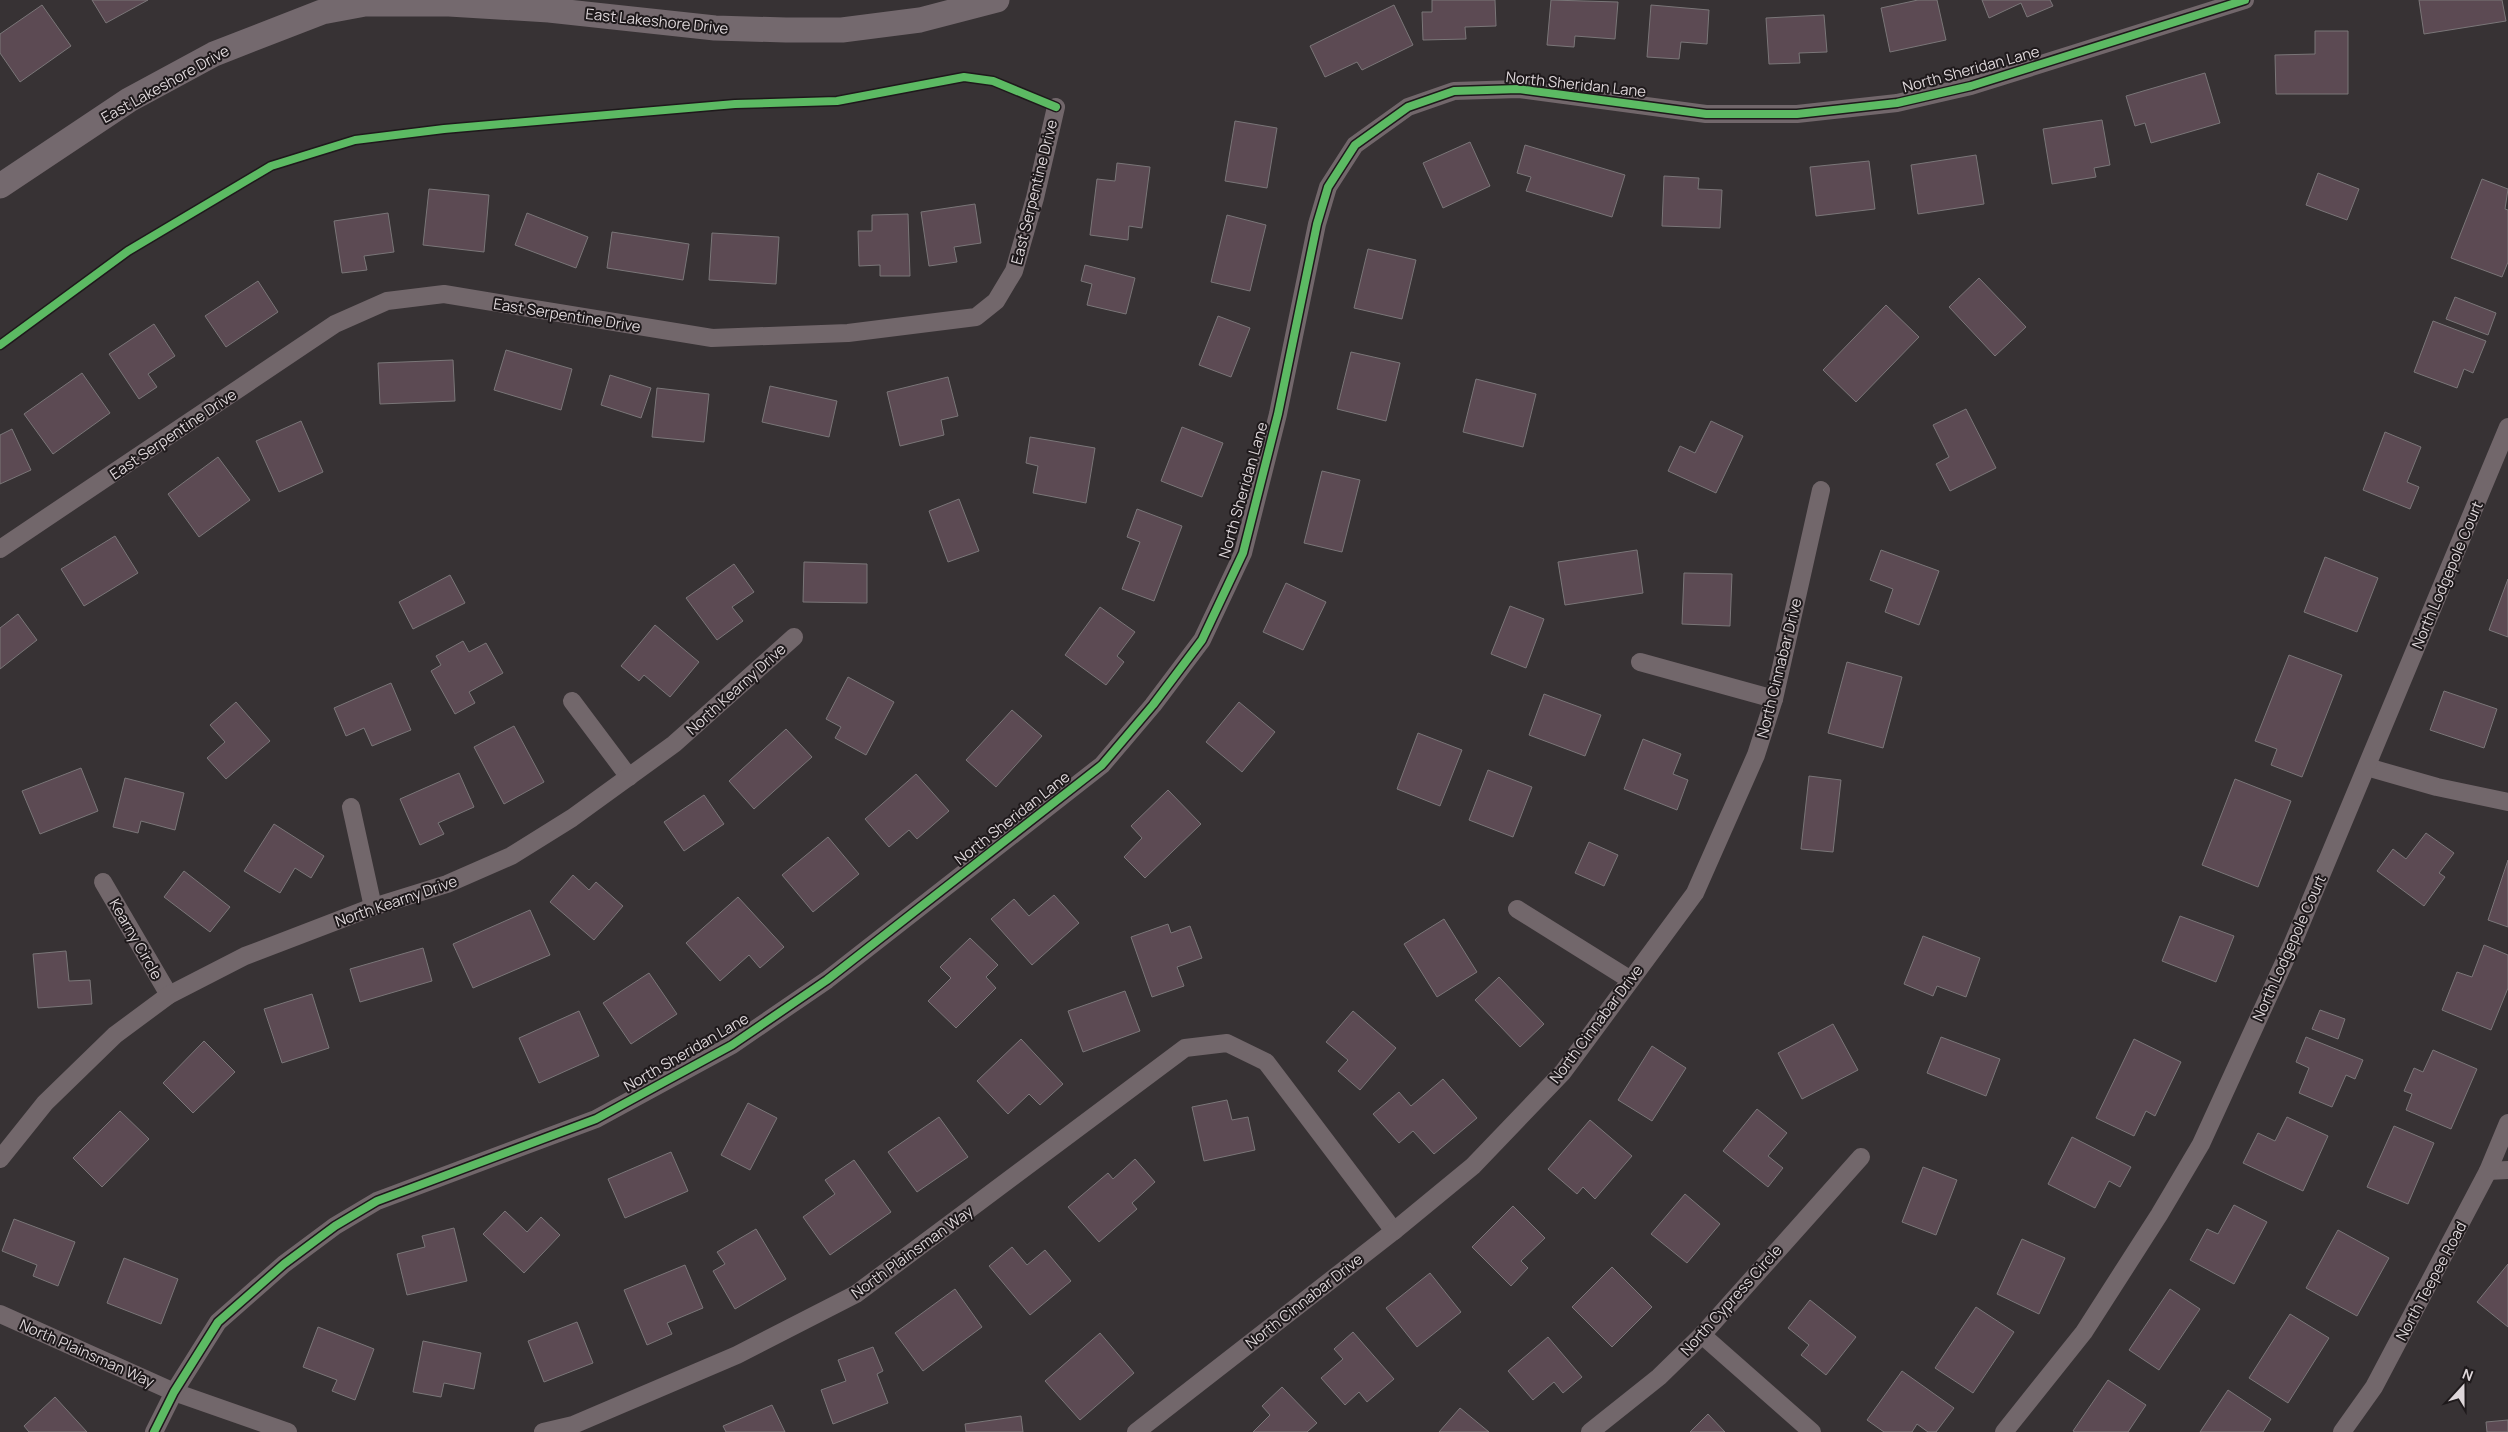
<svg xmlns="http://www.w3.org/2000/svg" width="2508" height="1432" viewBox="0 0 2508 1432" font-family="Manrope,sans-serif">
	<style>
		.building { fill: #5c4a53; stroke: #7a7678 }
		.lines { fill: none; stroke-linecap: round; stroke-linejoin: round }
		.street { stroke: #72676b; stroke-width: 18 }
		.secondary { stroke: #74696e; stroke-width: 25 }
		.cycleway-casing { stroke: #1e191b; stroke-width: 11 }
		.cycleway { stroke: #5cba63; stroke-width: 8 }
		.labels { text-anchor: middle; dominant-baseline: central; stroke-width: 4; stroke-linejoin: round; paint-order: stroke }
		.street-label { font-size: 15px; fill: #ded7da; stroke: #1e191b }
	</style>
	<rect width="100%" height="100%" fill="#373234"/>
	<g class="building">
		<polygon points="92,0 148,0 106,23"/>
		<polygon points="1432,0 1495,0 1496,26 1465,27 1466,39 1423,40 1422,12 1432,12"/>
		<polygon points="1551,0 1618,2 1615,39 1575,36 1574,47 1547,45"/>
		<polygon points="1918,0 1937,0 1946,40 1890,52 1881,8"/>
		<polygon points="1982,0 2050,0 2053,6 2027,17 2021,3 1989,18"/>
		<polygon points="2419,0 2502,0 2506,21 2424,34"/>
		<polygon points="42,5 71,46 20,82 0,53 0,34"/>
		<polygon points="1394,5 1413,45 1362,70 1357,62 1325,77 1310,46"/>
		<polygon points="1651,5 1709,10 1707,44 1681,42 1679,59 1647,57"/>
		<polygon points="1824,15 1827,52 1799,53 1800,63 1769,64 1766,18"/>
		<polygon points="2315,31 2348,31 2348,94 2276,94 2275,55 2315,54"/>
		<polygon points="2205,73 2220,123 2151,143 2145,123 2135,126 2126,96"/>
		<polygon points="2102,120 2110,165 2094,168 2096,177 2052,184 2043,129"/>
		<polygon points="1235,121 1277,128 1267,188 1225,181"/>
		<polygon points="1470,142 1490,186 1443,208 1423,163"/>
		<polygon points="1525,145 1625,175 1612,217 1526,191 1531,177 1517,173"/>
		<polygon points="1976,155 1984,204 1918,214 1911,165"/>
		<polygon points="1869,161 1875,209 1816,216 1810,167"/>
		<polygon points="1117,163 1150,167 1142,228 1129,226 1128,240 1090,235 1097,179 1115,181"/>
		<polygon points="2318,173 2359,189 2347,220 2306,205"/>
		<polygon points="1664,176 1699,178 1698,189 1722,190 1720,228 1662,226"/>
		<polygon points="2482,179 2508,189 2505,209 2508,210 2508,262 2502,277 2451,258"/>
		<polygon points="429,189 489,195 484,252 423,245"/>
		<polygon points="975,204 981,243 954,247 957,262 929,266 921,212"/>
		<polygon points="388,213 394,252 364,256 367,270 342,273 334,221"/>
		<polygon points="527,213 588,237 576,268 515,245"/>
		<polygon points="908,214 910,276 880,276 880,265 859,266 858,231 872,231 872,215"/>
		<polygon points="1227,215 1266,225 1250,291 1211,282"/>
		<polygon points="612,232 689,244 683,280 607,268"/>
		<polygon points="712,233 779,237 776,284 709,280"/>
		<polygon points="1368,249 1416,260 1402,319 1354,308"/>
		<polygon points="1085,265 1135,278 1126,314 1087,305 1092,284 1081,281"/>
		<polygon points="1979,278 2026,327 1995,356 1949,307"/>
		<polygon points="258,281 278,312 226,347 205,316"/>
		<polygon points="2455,297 2496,313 2488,335 2446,319"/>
		<polygon points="1886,305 1919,337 1856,402 1823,370"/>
		<polygon points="1218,316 1250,328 1231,377 1199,365"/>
		<polygon points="2433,321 2486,341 2473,373 2464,369 2457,388 2414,372"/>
		<polygon points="154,324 175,356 148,374 157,387 139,399 109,354"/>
		<polygon points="506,350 572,369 561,410 494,390"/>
		<polygon points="1351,352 1400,363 1386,421 1337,409"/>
		<polygon points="453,360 455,401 380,404 378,363"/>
		<polygon points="82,373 110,413 53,454 24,414"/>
		<polygon points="610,375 651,388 641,418 601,405"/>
		<polygon points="948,377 958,416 941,420 944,435 900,446 887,392"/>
		<polygon points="1476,379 1536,394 1523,447 1463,432"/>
		<polygon points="770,386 837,401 829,437 762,422"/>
		<polygon points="657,388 709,394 704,442 652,437"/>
		<polygon points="1966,409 1996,468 1950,491 1936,464 1949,457 1933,425"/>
		<polygon points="301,421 323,472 279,492 256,441"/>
		<polygon points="1711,421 1743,436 1716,493 1668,471 1680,446 1695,453"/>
		<polygon points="1182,427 1223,443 1202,497 1161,481"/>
		<polygon points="12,429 31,470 0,484 0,435"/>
		<polygon points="2385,432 2421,447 2407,482 2419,487 2410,509 2363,490"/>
		<polygon points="1030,437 1095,448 1086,503 1033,493 1038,466 1026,463"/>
		<polygon points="218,457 250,500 199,537 168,494"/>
		<polygon points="1322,471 1360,480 1342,552 1304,543"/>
		<polygon points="959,499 979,551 948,562 929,511"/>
		<polygon points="1137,509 1182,526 1154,601 1122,589 1140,542 1127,537"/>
		<polygon points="115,536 138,573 84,606 61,569"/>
		<polygon points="1637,550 1643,593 1565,605 1558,562"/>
		<polygon points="1881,550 1939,571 1919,625 1885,612 1893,589 1870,580"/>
		<polygon points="2325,557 2378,578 2357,632 2304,612"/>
		<polygon points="804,562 867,564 867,603 803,602"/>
		<polygon points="734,564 754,592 732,607 743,621 717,640 686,598"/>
		<polygon points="1684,573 1732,574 1730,626 1682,624"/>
		<polygon points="450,575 465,603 413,629 399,602"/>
		<polygon points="2508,579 2508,637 2489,630"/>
		<polygon points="1286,583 1326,602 1303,650 1263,632"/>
		<polygon points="1510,606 1544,619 1526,668 1491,654"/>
		<polygon points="1100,607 1135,632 1117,656 1124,662 1106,685 1065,655"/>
		<polygon points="18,614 37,640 0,669 0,628"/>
		<polygon points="655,625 699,662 670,697 644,675 639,681 621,666"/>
		<polygon points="463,641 469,652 486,643 503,673 469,692 475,703 455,714 431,671 441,665 436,656"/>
		<polygon points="2289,655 2342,675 2302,777 2271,765 2277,749 2255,741"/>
		<polygon points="1847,662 1902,677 1883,748 1828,733"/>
		<polygon points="848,677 894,702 866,755 835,738 841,727 826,719"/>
		<polygon points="391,683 411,730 372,746 364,728 346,736 334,708"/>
		<polygon points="2444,691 2497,709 2484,748 2430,730"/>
		<polygon points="1544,694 1601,715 1585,756 1529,735"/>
		<polygon points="236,702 270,741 226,779 207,758 225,742 210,725"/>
		<polygon points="1239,702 1275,732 1242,772 1206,742"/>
		<polygon points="1012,710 1042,736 996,787 966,760"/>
		<polygon points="514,726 544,782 504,804 474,747"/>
		<polygon points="786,729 812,757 754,809 729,781"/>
		<polygon points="1418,733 1462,750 1440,806 1397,789"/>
		<polygon points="1643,739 1681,754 1673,774 1688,780 1677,810 1624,789"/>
		<polygon points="81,768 98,811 40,834 22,791"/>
		<polygon points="1488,770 1532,787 1513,837 1469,820"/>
		<polygon points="459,773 474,807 438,823 444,834 420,845 400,799"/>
		<polygon points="916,774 949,811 917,839 909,830 889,847 865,819"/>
		<polygon points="1809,776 1841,780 1833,852 1801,849"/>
		<polygon points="125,778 184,793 175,830 141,821 138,833 113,827"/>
		<polygon points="2235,779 2291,801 2258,887 2202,865"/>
		<polygon points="1168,790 1201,824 1145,878 1124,857 1142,838 1131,826"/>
		<polygon points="704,795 724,824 684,851 664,822"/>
		<polygon points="274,824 324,856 311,878 295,868 280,893 244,871"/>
		<polygon points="2426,833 2454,853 2439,873 2445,877 2424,906 2377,871 2393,849 2406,859"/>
		<polygon points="828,837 859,874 813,912 782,875"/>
		<polygon points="1589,842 1618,855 1604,886 1575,873"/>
		<polygon points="2508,860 2508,927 2488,920"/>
		<polygon points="184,871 230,907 210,932 164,897"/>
		<polygon points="573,875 589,890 596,882 623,906 594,940 550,902"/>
		<polygon points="1054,895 1079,923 1032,965 991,919 1014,899 1029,916"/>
		<polygon points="738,897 784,947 760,968 749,955 720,981 686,943"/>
		<polygon points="530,910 550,955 473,988 453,944"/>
		<polygon points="2180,916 2234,936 2216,982 2162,961"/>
		<polygon points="1444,919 1477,972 1437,997 1404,944"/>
		<polygon points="1168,924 1171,933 1190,926 1202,958 1177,967 1184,986 1152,997 1131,937"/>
		<polygon points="1923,936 1980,958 1966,997 1937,986 1933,996 1904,984"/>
		<polygon points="970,938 998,965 986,977 996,988 956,1028 928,1001 951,978 940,967"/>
		<polygon points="2484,945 2508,955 2508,988 2491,1030 2442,1010 2457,972 2472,977"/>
		<polygon points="423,948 432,981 360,1002 350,969"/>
		<polygon points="66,951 69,981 90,980 92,1004 38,1008 33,954"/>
		<polygon points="649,973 677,1014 631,1044 603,1003"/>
		<polygon points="1499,977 1544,1024 1520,1047 1475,1000"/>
		<polygon points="1125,991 1140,1031 1083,1052 1068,1011"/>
		<polygon points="312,994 329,1048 282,1063 264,1009"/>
		<polygon points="2320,1010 2345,1019 2338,1039 2312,1029"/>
		<polygon points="579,1011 599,1056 539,1083 519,1038"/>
		<polygon points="1353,1011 1396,1048 1360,1090 1338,1071 1348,1060 1326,1042"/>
		<polygon points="1833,1024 1858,1070 1802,1099 1778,1053"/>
		<polygon points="1941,1037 2000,1059 1986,1096 1927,1073"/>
		<polygon points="2306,1037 2363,1060 2355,1079 2346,1075 2332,1107 2299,1093 2309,1068 2296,1062"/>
		<polygon points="1021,1039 1063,1084 1040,1105 1029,1094 1008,1114 977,1081"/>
		<polygon points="2134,1039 2181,1062 2155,1116 2146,1111 2134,1136 2096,1118"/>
		<polygon points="204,1041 235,1072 193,1113 163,1083"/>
		<polygon points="1652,1046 1686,1068 1652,1121 1618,1100"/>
		<polygon points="2433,1050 2477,1069 2451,1129 2406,1110 2412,1094 2404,1091 2414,1068 2423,1072"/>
		<polygon points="1443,1079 1477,1118 1434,1154 1413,1131 1399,1143 1373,1114 1399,1092 1411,1106"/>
		<polygon points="1227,1100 1232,1120 1248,1117 1255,1150 1204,1161 1192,1107"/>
		<polygon points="748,1103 777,1118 750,1170 721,1155"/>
		<polygon points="1757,1109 1787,1133 1768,1156 1783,1168 1768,1187 1723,1151"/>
		<polygon points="120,1111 149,1139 102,1187 73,1158"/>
		<polygon points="939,1117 968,1157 917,1192 888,1152"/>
		<polygon points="2287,1117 2328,1136 2303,1191 2243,1163 2258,1133 2275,1141"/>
		<polygon points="1590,1120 1632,1156 1595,1199 1583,1187 1577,1194 1548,1169"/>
		<polygon points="2394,1126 2434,1143 2408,1204 2367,1187"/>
		<polygon points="2072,1137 2131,1167 2120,1187 2109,1181 2095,1208 2048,1184"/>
		<polygon points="671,1152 688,1191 625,1218 608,1179"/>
		<polygon points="1135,1159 1155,1182 1132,1203 1137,1209 1099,1242 1068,1207 1108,1173 1113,1179"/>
		<polygon points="854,1160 891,1212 830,1255 803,1217 835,1194 825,1180"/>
		<polygon points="1923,1167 1957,1180 1936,1235 1902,1222"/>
		<polygon points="1685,1194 1720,1224 1687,1263 1651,1234"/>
		<polygon points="2234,1205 2267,1222 2234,1284 2190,1260 2207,1229 2218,1234"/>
		<polygon points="1513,1206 1545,1238 1521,1261 1528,1268 1511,1286 1472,1247"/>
		<polygon points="505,1211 527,1232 541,1217 560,1235 524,1273 483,1234"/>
		<polygon points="14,1219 75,1242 58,1286 33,1276 37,1265 2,1251"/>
		<polygon points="454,1228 467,1281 407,1295 397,1254 425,1247 422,1236"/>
		<polygon points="756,1229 786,1279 735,1309 713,1271 725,1264 717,1252"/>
		<polygon points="2338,1230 2389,1258 2357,1316 2306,1288"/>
		<polygon points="2022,1239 2065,1258 2039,1314 1997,1294"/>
		<polygon points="1012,1247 1027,1265 1045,1250 1071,1281 1030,1315 989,1266"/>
		<polygon points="124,1258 178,1279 161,1324 107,1303"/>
		<polygon points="2508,1264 2508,1327 2477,1302"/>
		<polygon points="685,1265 703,1308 667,1323 672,1334 647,1345 624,1290"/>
		<polygon points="1612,1267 1652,1307 1612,1347 1572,1307"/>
		<polygon points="1430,1273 1461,1312 1417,1347 1386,1308"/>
		<polygon points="955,1289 982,1327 923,1371 895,1333"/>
		<polygon points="2170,1289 2200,1309 2159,1370 2129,1350"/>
		<polygon points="1810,1300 1856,1337 1826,1375 1801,1355 1809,1345 1788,1328"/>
		<polygon points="1976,1307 2014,1332 1973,1393 1935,1368"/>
		<polygon points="2290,1314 2329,1338 2288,1403 2249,1378"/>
		<polygon points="577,1322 593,1363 544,1382 528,1341"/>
		<polygon points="318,1327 374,1349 355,1400 332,1391 337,1380 303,1367"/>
		<polygon points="1353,1332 1394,1379 1367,1402 1359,1392 1345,1405 1321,1378 1343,1359 1334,1349"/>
		<polygon points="1100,1333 1134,1373 1080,1420 1045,1381"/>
		<polygon points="1548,1337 1582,1377 1563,1393 1554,1382 1533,1400 1508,1371"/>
		<polygon points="423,1341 481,1353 474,1389 444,1383 441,1397 413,1392"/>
		<polygon points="873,1347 883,1371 877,1374 888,1403 833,1424 821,1390 846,1381 838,1360"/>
		<polygon points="1902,1371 1954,1408 1936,1432 1928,1432 1917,1424 1912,1432 1884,1432 1867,1420"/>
		<polygon points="2108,1380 2146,1405 2128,1432 2075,1432 2073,1431"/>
		<polygon points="1282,1387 1317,1423 1307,1432 1253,1432 1270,1415 1262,1406"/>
		<polygon points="2228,1390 2271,1419 2263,1432 2200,1432"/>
		<polygon points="55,1397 87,1432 29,1432 24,1426"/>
		<polygon points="772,1405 785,1432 726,1432 723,1426"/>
		<polygon points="1460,1408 1489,1432 1439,1432"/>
		<polygon points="1708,1414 1725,1432 1690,1432"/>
		<polygon points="1021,1416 1023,1432 966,1432 965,1424"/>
		<polygon points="2508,1420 2508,1432 2487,1432 2486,1422"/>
	</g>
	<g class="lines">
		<g class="street">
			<polyline points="0,549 335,324 387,301 444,294 712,338 848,333 976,317 996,301 1014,271 1035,198 1056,107"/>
			<polyline points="1640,662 1774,699"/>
			<polyline points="572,701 629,777"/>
			<polyline points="2367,767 2437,787 2508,802"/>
			<polyline points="351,807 373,907"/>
			<polyline points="103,882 169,995"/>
			<polyline points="1517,909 1629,979"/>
			<polyline points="0,1159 45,1103 115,1035 169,995 245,956 373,907 447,884 511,856 572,818 674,744 794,637"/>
			<polyline points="2488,1171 2508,1170"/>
			<polyline points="0,1314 174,1392 288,1432"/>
			<polyline points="1702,1335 1812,1432"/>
			<polyline points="154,1432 174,1392 218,1322 284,1264 335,1226 377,1201 596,1119 732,1045 827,980 1102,765 1153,705 1202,640 1243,553 1278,414 1317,224 1328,187 1355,145 1408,107 1454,91 1519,89 1706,114 1797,114 1897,103 1971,86 2245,0"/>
			<polyline points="543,1432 573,1425 737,1355 856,1294 1185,1048 1227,1043 1266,1062 1394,1231"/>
			<polyline points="1136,1432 1394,1231 1473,1166 1563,1072 1695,893 1756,755 1774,699 1821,490"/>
			<polyline points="1590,1432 1659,1377 1702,1335 1861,1157"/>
			<polyline points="2004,1432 2084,1332 2159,1215 2201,1144 2292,945 2508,427"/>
			<polyline points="2342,1432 2374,1387 2488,1171 2508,1123"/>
		</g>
		<polyline class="secondary" points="0,186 129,100 214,54 322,12 365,4 449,4 549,10 715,28 786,30 842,30 920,20 997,0"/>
		<defs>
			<g id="cycleway">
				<polyline points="0,345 128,251 271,166 355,140 444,129 735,104 837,101 964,77 993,81 1056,107"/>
				<polyline points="154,1432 174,1392 218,1322 284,1264 335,1226 377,1201 596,1119 732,1045 827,980 1102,765 1153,705 1202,640 1243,553 1278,414 1317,224 1328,187 1355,145 1408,107 1454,91 1519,89 1706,114 1797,114 1897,103 1971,86 2245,0"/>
			</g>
		</defs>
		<use href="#cycleway" class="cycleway-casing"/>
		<use href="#cycleway" class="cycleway"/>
	</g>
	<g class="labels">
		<g class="street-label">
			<text transform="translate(657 21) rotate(6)">East Lakeshore Drive</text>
			<text transform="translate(1971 69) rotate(-15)">North Sheridan Lane</text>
			<text transform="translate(165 84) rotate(-29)">East Lakeshore Drive</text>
			<text transform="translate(1576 84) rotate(6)">North Sheridan Lane</text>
			<text transform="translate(1034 192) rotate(-76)">East Serpentine Drive</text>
			<text transform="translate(567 315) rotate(9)">East Serpentine Drive</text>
			<text transform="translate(173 434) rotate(-34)">East Serpentine Drive</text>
			<text transform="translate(1243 490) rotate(-74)">North Sheridan Lane</text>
			<text transform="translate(2447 575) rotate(-67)">North Lodgepole Court</text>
			<text transform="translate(1779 668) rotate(-76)">North Cinnabar Drive</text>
			<text transform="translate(736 689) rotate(-42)">North Kearny Drive</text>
			<text transform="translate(1012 818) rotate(-38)">North Sheridan Lane</text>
			<text transform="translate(396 901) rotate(-19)">North Kearny Drive</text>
			<text transform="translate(136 939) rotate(60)">Kearny Circle</text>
			<text transform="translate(2289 948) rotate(-66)">North Lodgepole Court</text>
			<text transform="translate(1596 1024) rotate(-53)">North Cinnabar Drive</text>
			<text transform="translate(686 1052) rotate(-30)">North Sheridan Lane</text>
			<text transform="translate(912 1252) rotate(-36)">North Plainsman Way</text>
			<text transform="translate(2431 1281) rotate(-62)">North Teepee Road</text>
			<text transform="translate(1731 1300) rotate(-48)">North Cypress Circle</text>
			<text transform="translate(1304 1301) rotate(-38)">North Cinnabar Drive</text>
			<text transform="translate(87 1353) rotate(24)">North Plainsman Way</text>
		</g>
	</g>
	<g transform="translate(2463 1387) rotate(21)" stroke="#1e191b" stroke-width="4" paint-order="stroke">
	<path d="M0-4L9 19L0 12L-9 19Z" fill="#ded7da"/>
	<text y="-8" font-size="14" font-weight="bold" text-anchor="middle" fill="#ded7da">N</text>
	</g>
</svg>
